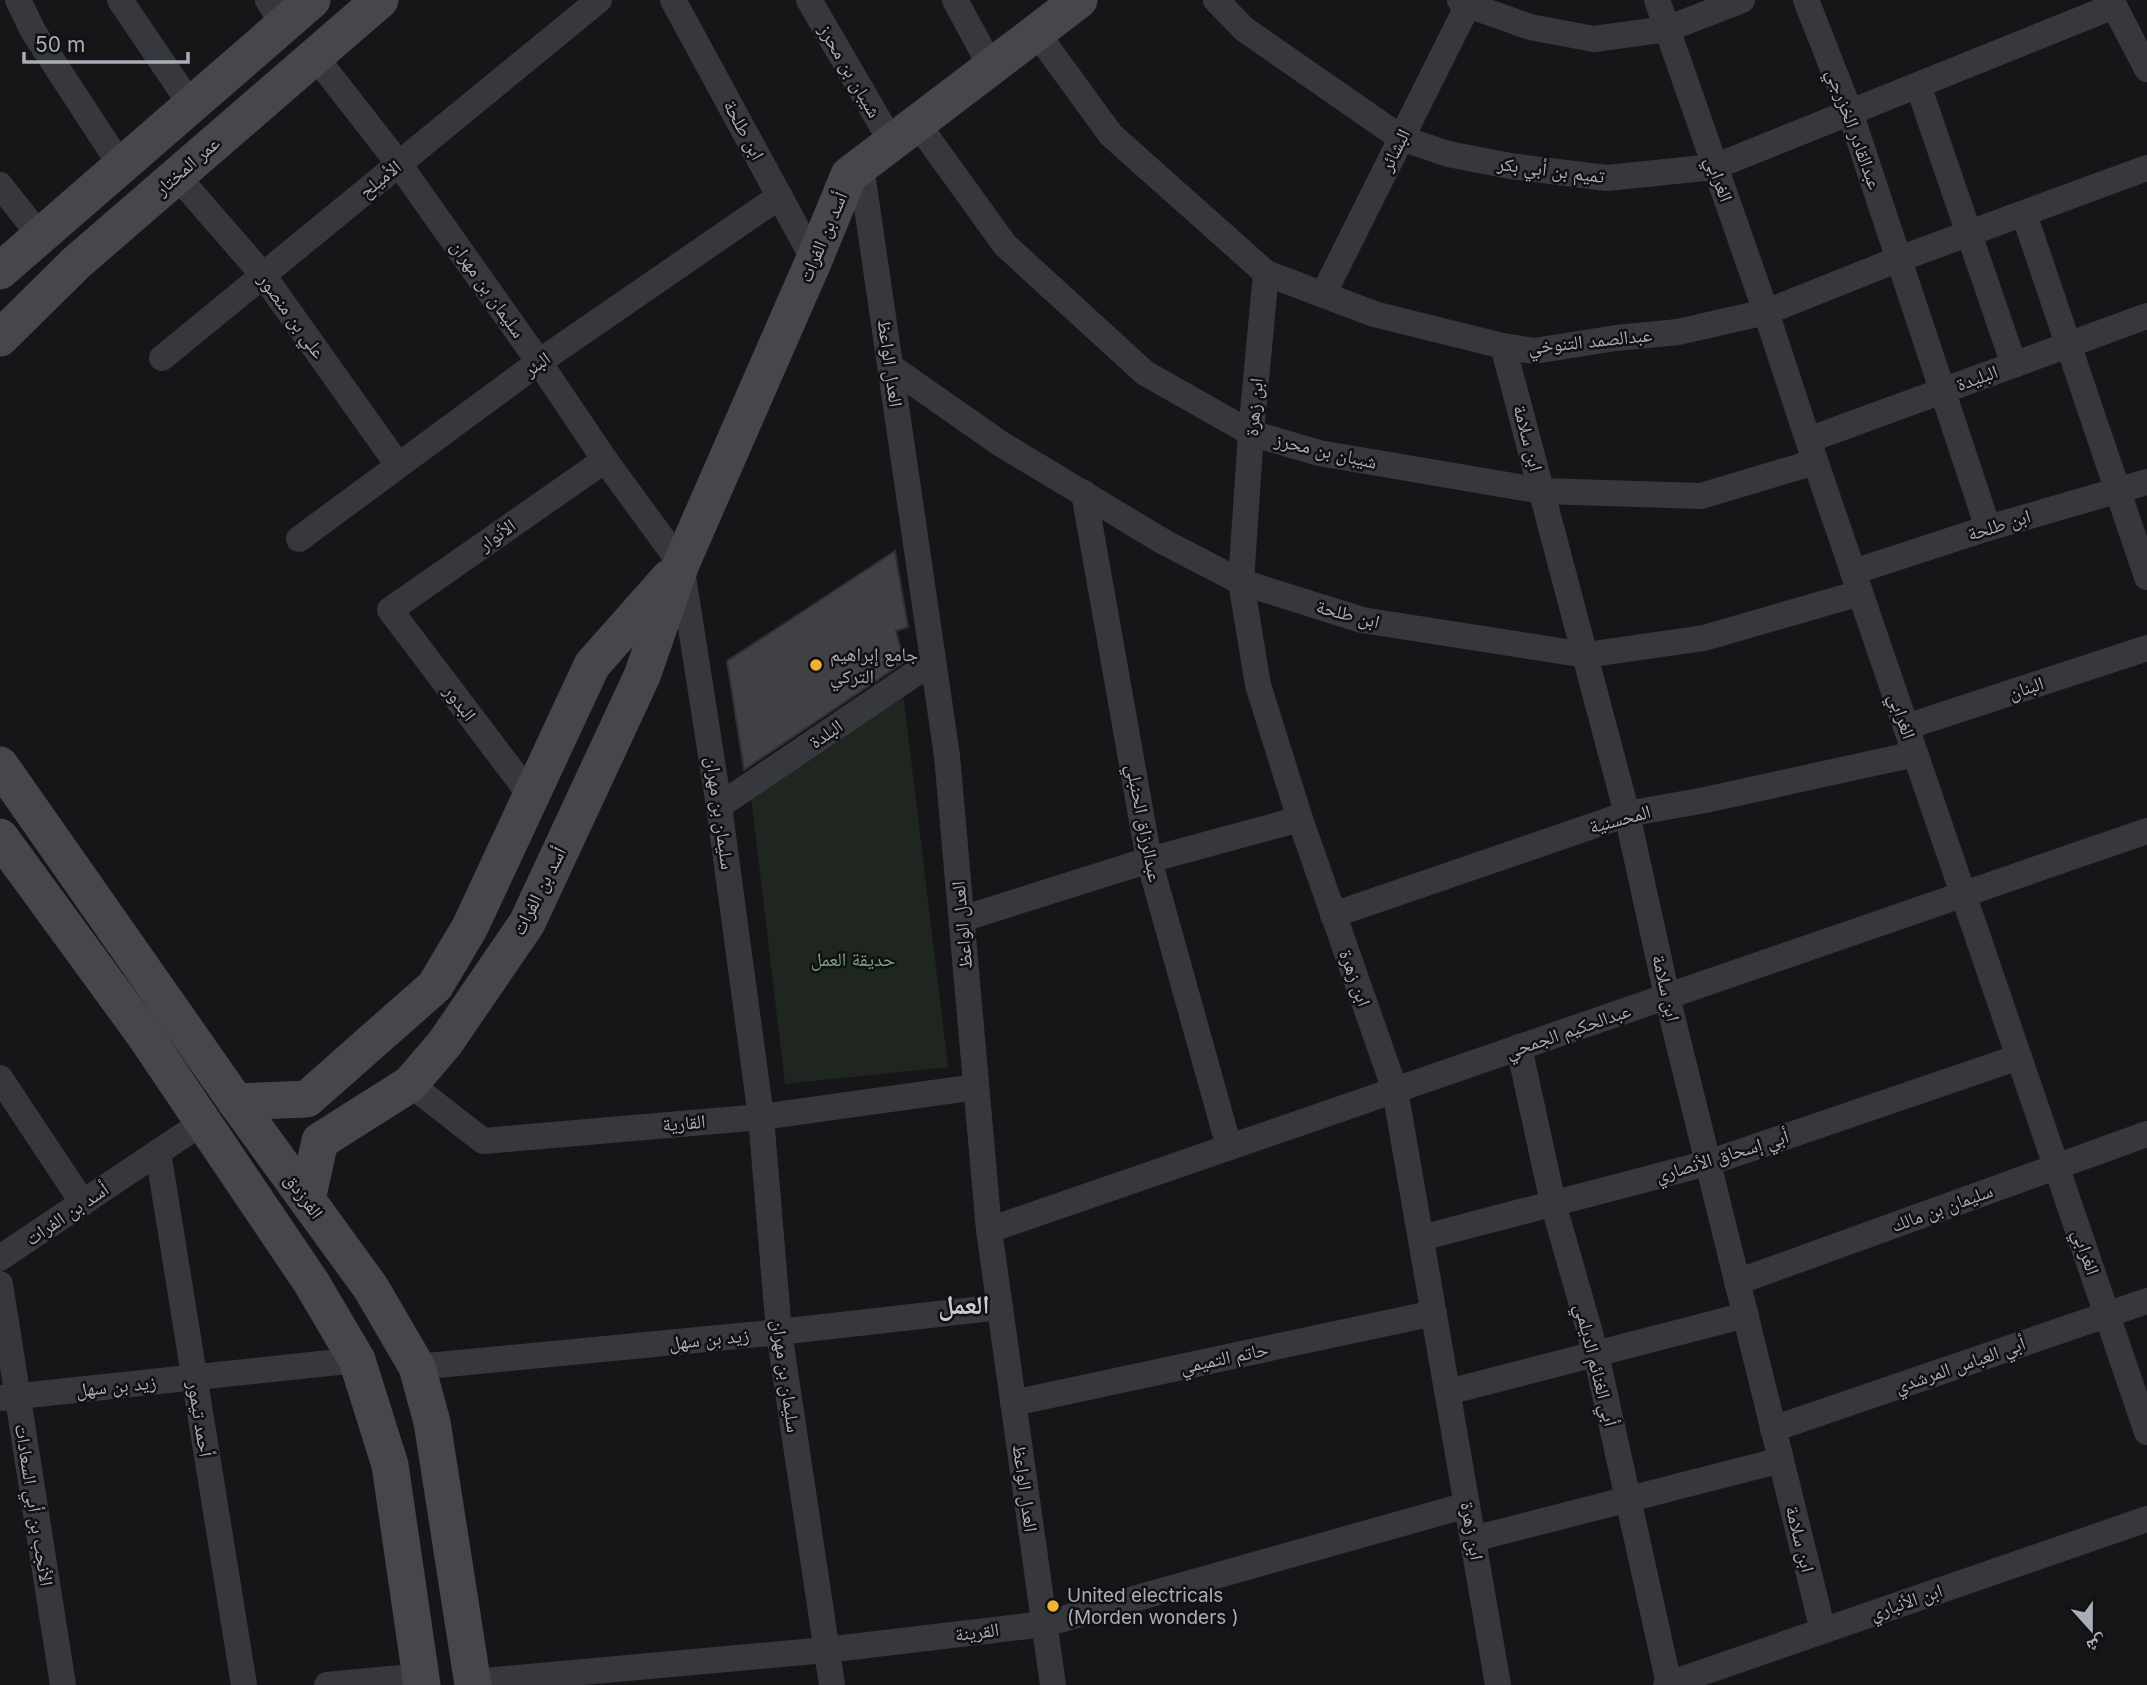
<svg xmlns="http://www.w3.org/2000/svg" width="2147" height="1685" viewBox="0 0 2147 1685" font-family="Inter,'Noto Naskh Arabic',sans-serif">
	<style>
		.green { fill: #1e261f }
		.building { fill: #404145; stroke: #303034; stroke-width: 2 }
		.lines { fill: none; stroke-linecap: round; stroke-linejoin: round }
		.street { stroke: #37383d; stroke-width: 26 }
		.secondary { stroke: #45474d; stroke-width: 37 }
		.poi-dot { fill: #f2b134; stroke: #111113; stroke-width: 2.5 }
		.labels { text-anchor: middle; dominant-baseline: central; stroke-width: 5; stroke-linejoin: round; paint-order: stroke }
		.street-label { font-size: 19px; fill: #a8adb8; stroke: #111113 }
		.poi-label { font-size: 19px; fill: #a8adb8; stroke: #111113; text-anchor: start }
		.park-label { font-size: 19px; fill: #7fa381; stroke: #111113 }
		.district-label { font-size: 26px; font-weight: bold; fill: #c9ccd4; stroke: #111113 }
	</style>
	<rect width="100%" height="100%" fill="#161618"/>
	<polygon class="green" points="903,692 948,1067 785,1084 751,797"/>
	<polygon class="building" points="895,551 908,627 896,631 904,662 744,770 727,661"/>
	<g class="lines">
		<g class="street">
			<polyline points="18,0 33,31 121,166"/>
			<polyline points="120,0 191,105"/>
			<polyline points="268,0 283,25"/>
			<polyline points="673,0 814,260"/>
			<polyline points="809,0 891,141"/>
			<polyline points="955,0 990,65"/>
			<polyline points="1216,0 1244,29 1401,138 1448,154 1510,166 1607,178 1714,167 2114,6"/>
			<polyline points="1460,0 1468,5 1530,27 1594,39 1667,29 1742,0"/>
			<polyline points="1657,0 1766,312 1808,440 2147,1432"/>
			<polyline points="1806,0 1850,112 1988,528"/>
			<polyline points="2111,0 2147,69"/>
			<polyline points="1036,32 1111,135 1266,273 1374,314 1503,346 1534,351 1616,338 1678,332 1766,312 1899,259 2147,168"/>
			<polyline points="314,55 399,164 539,362 605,460 681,564 719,806 761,1117 779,1332 832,1685"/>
			<polyline points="1918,85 2014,365"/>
			<polyline points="917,123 1005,245 1145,373 1251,433 1319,453 1542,491 1701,496 1815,462"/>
			<polyline points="861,166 947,756 989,1230 1053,1685"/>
			<polyline points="177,176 263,275 398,465"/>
			<polyline points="0,185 40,236"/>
			<polyline points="2024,214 2147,577"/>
			<polyline points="1266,273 1251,433 1241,582 1258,685 1300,819 1395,1090 1498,1685"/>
			<polyline points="1323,295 1468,5"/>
			<polyline points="1503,346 1627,814 1667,996 1823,1631"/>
			<polyline points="162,358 599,0"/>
			<polyline points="891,367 1001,444 1164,542 1241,582 1362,620 1586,655 1704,638 1860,593"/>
			<polyline points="1808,440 2147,316"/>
			<polyline points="1084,493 1149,860 1229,1147"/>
			<polyline points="299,539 539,362 780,196"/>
			<polyline points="1853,572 1988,528 2147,482"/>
			<polyline points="1906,727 2147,648"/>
			<polyline points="531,796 390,610 605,460"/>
			<polyline points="719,806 932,662"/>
			<polyline points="1333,915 1627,814 1705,800 1915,754"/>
			<polyline points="962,919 1149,860 1300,819"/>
			<polyline points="1519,1047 1553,1203 1596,1354 1669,1684"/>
			<polyline points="0,1078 83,1203"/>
			<polyline points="410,1084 483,1141 761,1117 976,1087"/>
			<polyline points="158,1152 244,1685"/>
			<polyline points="989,1230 2147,831"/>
			<polyline points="1421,1238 1708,1163 2019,1057"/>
			<polyline points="0,1258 203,1122"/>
			<polyline points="1737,1282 2147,1134"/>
			<polyline points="0,1284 63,1685"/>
			<polyline points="417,1367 779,1332 1000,1307"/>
			<polyline points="1448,1392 1746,1315"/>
			<polyline points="0,1398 357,1360"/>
			<polyline points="1013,1403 1434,1313"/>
			<polyline points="1773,1429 2147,1301"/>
			<polyline points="1473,1539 1781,1460"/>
			<polyline points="472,1682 826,1650 1045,1624 1467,1505"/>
			<polyline points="327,1685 421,1676"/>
			<polyline points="1666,1685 2147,1519"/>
		</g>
		<g class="secondary">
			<polyline points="0,271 312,0"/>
			<polyline points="0,338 76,263 380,0"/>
			<polyline points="0,765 236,1102 371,1288 417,1367 432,1422 473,1685"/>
			<polyline points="0,837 143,1033 311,1282 357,1360 390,1465 422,1685"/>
			<polyline points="236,1102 307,1099 435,986 470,927 592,665 669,578"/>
			<polyline points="307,1200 320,1141 410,1084 445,1043 527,923 642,676 681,564 814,260 849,175 1079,0"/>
		</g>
	</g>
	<g class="poi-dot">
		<circle cx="816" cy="665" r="7"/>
		<circle cx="1053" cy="1606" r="7"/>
	</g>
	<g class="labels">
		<g class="street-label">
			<text transform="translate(850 71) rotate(60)">شيبان بن محرز</text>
			<text transform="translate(1854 129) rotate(70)">عبدالقادر الخزرجي</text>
			<text transform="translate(744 130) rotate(62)">ابن طلحة</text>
			<text transform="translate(1395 150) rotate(-63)">البشائر</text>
			<text transform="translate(187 166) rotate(-41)">عمر المختار</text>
			<text transform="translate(1551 170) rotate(7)">تميم بن أبي بكر</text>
			<text transform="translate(380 179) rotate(-39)">الأميلح</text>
			<text transform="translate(1719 179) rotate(70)">الغرابي</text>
			<text transform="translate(823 237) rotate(-67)">أسد بن الفرات</text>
			<text transform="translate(488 289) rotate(55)">سليمان بن مهران</text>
			<text transform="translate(292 316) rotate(54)">علي بن منصور</text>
			<text transform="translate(1590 341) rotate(-6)">عبدالصمد التنوخي</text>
			<text transform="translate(890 363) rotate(82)">العدل الواعظ</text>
			<text transform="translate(537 364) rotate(-35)">البئر</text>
			<text transform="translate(1977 378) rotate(-20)">البليدة</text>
			<text transform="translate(1254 407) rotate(-85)">ابن زهرة</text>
			<text transform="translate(1528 438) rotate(75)">ابن سلامة</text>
			<text transform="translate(1326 451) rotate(13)">شيبان بن محرز</text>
			<text transform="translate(1999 525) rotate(-17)">ابن طلحة</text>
			<text transform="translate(497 535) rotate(-35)">الأنوار</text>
			<text transform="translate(1348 614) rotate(15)">ابن طلحة</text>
			<text transform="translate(2026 688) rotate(-18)">البنان</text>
			<text transform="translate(460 703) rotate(53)">البدور</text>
			<text transform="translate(1902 716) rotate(71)">الغرابي</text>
			<text transform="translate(826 734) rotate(-34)">البلدة</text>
			<text transform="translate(720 813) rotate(82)">سليمان بن مهران</text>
			<text transform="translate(1620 819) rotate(-15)">المحسنية</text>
			<text transform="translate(1144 823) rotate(79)">عبدالرزاق الحنبلي</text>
			<text transform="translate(539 891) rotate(-63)">أسد بن الفرات</text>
			<text transform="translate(962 925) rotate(-95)">العدل الواعظ</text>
			<text transform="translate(1355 978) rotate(70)">ابن زهرة</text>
			<text transform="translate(1666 988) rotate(77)">ابن سلامة</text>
			<text transform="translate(1568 1031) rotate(-19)">عبدالحكيم الجمحي</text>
			<text transform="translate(684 1123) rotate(-5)">القارية</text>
			<text transform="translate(1722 1156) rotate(-17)">أبي إسحاق الأنصاري</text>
			<text transform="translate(304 1196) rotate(54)">الفرزدق</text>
			<text transform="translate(1942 1208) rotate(-20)">سليمان بن مالك</text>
			<text transform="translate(67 1214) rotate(-34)">أسد بن الفرات</text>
			<text transform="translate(2086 1252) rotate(71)">الغرابي</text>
			<text transform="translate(709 1339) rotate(-6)">زيد بن سهل</text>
			<text transform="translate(1224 1358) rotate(-12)">حاتم التميمي</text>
			<text transform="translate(1596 1365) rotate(76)">أبي الغنائم الديلمي</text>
			<text transform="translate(1960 1365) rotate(-19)">أبي العباس المرشدي</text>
			<text transform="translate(786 1376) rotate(82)">سليمان بن مهران</text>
			<text transform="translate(116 1386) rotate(-6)">زيد بن سهل</text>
			<text transform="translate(200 1419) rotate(81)">أحمد تيمور</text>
			<text transform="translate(1025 1488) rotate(82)">العدل الواعظ</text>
			<text transform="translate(34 1505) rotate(81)">الأنجب بن أبي السعادات</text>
			<text transform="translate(1472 1531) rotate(80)">ابن زهرة</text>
			<text transform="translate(1800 1539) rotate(76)">ابن سلامة</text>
			<text transform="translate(1906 1602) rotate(-19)">ابن الأنباري</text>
			<text transform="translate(977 1632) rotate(-7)">القرينة</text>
		</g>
		<g class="poi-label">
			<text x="830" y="654">جامع إبراهيم<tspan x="830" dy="22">التركي</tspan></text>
			<text x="1067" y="1595">United electricals<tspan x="1067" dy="22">(Morden wonders )</tspan></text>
		</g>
		<g class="park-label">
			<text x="853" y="959">حديقة العمل</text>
		</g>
		<g class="district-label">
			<text x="964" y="1304">العمل</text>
		</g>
	</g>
	<g transform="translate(2091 1629) rotate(159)" stroke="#111113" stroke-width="5" paint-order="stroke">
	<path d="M0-5L12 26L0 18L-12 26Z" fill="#a8adb8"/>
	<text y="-10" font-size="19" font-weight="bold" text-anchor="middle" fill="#a8adb8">ش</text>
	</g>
	<path d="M24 52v10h164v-10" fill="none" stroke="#a8adb8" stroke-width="3.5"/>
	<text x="35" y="52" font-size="21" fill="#a8adb8" stroke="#111113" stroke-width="5" paint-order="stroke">50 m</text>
</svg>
